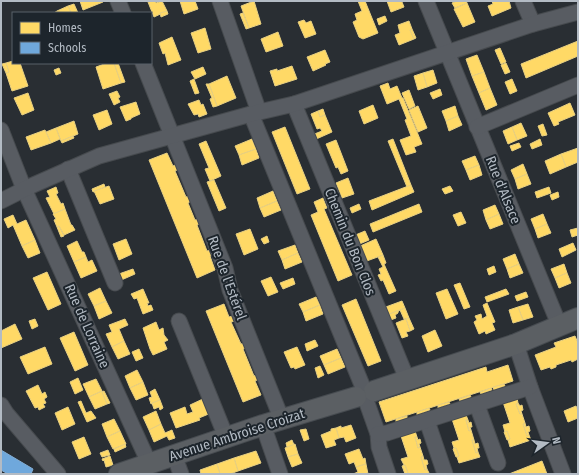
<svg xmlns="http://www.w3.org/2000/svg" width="579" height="475" viewBox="0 0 579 475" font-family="'Fira Sans Condensed',sans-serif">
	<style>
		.homes { fill: #ffd966; stroke: #e8d082 }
		.schools { fill: #6fa8dc; stroke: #83aed5 }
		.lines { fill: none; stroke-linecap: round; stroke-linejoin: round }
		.minor-casing { stroke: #464a4e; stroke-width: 17 }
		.major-casing { stroke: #464b50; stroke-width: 22 }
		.minor { stroke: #585c62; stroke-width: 15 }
		.major { stroke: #5b5f63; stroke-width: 20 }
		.labels { text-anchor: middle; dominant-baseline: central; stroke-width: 4; stroke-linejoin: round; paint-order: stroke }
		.street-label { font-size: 14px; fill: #b3bbc4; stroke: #1d252c }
	</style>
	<rect width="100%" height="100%" fill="#292e33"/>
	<g class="homes">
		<polygon points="80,1 103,1 103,2 83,10"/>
		<polygon points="151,1 155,1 156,3 162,1 167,11 154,17 148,2"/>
		<polygon points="180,1 195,1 198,9 184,14"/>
		<polygon points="254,1 261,24 249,28 241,6"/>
		<polygon points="358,1 365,1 378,33 363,39 359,37 353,22 357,20 355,14 362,11"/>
		<polygon points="387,1 400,1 402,2 404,7 391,12"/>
		<polygon points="457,1 466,1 467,3 455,8 452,3"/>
		<polygon points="492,1 509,1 511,8 492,16 488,6 493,4"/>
		<polygon points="467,3 475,22 463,27 454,9"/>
		<polygon points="74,4 78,13 71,13 68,6"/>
		<polygon points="68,6 71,13 54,13 57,11"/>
		<polygon points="167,11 168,14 161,17 160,13"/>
		<polygon points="243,13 249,28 246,29 240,14"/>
		<polygon points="385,16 387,21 379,25 377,19"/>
		<polygon points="304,20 306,23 311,21 316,34 305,38 298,22"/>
		<polygon points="409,21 412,29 410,30 414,39 399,45 395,35 400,33 398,25"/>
		<polygon points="205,28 211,49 198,53 191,33"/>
		<polygon points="412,29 416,38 414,39 410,30"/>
		<polygon points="278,32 283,46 266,52 261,39"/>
		<polygon points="172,37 181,60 168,65 165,53 163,54 159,43"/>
		<polygon points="578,41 578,56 526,78 521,64"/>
		<polygon points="500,48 506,62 501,64 495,50"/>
		<polygon points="325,50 330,62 325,64 326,65 313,71 307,57"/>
		<polygon points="477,55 484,72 472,76 466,59"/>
		<polygon points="13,61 13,63 20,63 28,86 12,91 6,73 9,72 6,63"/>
		<polygon points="6,63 9,72 6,73 2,64"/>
		<polygon points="107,63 114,63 121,83 103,89 96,67"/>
		<polygon points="114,63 118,63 125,82 121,83"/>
		<polygon points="506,63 510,72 505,74 501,65"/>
		<polygon points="292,66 297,79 275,86 270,71 277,69 277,71"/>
		<polygon points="203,67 206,74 195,79 191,72"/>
		<polygon points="59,68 61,73 56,75 54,70"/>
		<polygon points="433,70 437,83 427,87 423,73"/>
		<polygon points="484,72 490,88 479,93 472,76"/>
		<polygon points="423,73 427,87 418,90 414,76"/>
		<polygon points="227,76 236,98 217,106 209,84"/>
		<polygon points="194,79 199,93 195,94 190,81"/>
		<polygon points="512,79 517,91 510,94 505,82"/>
		<polygon points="388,83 390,89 397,86 402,98 403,98 422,144 414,147 416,152 406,155 400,140 411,136 405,120 407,119 399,99 387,104 380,86"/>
		<polygon points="206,84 209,84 217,106 213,107 210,99 212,98"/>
		<polygon points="490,88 497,105 486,110 479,93"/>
		<polygon points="440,89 442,95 433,99 430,93"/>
		<polygon points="409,90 415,106 409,109 402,93"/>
		<polygon points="117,91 120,97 118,98 120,102 114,105 109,94"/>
		<polygon points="28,93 34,110 22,115 14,98"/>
		<polygon points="199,100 201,105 203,104 207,114 199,117 198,114 194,115 188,104"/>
		<polygon points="136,102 140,114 131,118 131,119 126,121 120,107"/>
		<polygon points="570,103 575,115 558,122 559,124 554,126 548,113"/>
		<polygon points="373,105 378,118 364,124 359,111"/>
		<polygon points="418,106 427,128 418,132 409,110"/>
		<polygon points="455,106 458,116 446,121 442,111"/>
		<polygon points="323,109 325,115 320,117 318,111"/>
		<polygon points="107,110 112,124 99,130 93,115"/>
		<polygon points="318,111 320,117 325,115 332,132 314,140 312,135 322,131 320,128 317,129 311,114"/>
		<polygon points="458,116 462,125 449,131 446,121"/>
		<polygon points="74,121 78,134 61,141 56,128"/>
		<polygon points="521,123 527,136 517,140 512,127"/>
		<polygon points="543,124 547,135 542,136 538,126"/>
		<polygon points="285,127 310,189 297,194 272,132"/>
		<polygon points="512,127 517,140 508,144 503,131"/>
		<polygon points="56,128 60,139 51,143 46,132"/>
		<polygon points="45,130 51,143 31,150 26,137"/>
		<polygon points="73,136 74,138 62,143 61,141"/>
		<polygon points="252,139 256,149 239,155 235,146"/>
		<polygon points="393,139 411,185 407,187 388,141"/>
		<polygon points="540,139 542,145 532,149 530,144"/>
		<polygon points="336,140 348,171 341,174 338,167 336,168 326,144"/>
		<polygon points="206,141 221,176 210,181 205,169 209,168 199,144"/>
		<polygon points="519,143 521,147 512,151 510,146"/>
		<polygon points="578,148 578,162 566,167 561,154"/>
		<polygon points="256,149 259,158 242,165 239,155"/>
		<polygon points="167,153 173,166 177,164 179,169 175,171 186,197 189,196 191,201 188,203 195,220 199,219 201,223 197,225 207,251 211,250 213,255 210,256 215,270 197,278 149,160"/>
		<polygon points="561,154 566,167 550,174 545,161"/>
		<polygon points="475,156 479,165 466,170 462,161"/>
		<polygon points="523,164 527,174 515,179 511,170"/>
		<polygon points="479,165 482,175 470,180 466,170"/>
		<polygon points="527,174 531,184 518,189 515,179"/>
		<polygon points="348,178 354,194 342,198 336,183"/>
		<polygon points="214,180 226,208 219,211 207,182"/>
		<polygon points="104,184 105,187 93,192 92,189"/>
		<polygon points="411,185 414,192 372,210 369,201"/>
		<polygon points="109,186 114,199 100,204 94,191"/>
		<polygon points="450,186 453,191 445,194 442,189"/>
		<polygon points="56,187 58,193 56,194 61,204 63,203 65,209 54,214 46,198 50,197 47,191"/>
		<polygon points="549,187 551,193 537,198 535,192"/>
		<polygon points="273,191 277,201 260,208 257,198"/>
		<polygon points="558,192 559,197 552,200 550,195"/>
		<polygon points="323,198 327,208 324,209 352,275 338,281 311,215 318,212 314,202"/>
		<polygon points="277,201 281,210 264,217 260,208"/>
		<polygon points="359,204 361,209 352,213 350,208"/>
		<polygon points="419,204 422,212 373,232 370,224"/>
		<polygon points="495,205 499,214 486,220 483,210"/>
		<polygon points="65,209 71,225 72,225 75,230 64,235 59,226 57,227 54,220 56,219 53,214"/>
		<polygon points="461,212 466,223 458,226 453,215"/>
		<polygon points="499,214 503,224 490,229 486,220"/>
		<polygon points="543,214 547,224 535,229 531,219"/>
		<polygon points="13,215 17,224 26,220 35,240 22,246 13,225 8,228 4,219"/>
		<polygon points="547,224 551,233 538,238 535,229"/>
		<polygon points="59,226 64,236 61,237 57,227"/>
		<polygon points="578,228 578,235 572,237 570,230"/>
		<polygon points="250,229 258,249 244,255 236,234"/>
		<polygon points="365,231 369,240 357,245 353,236"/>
		<polygon points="267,236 269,242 264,244 261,239"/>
		<polygon points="126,239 132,254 119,260 113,244"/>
		<polygon points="376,239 383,255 364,262 358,247"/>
		<polygon points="35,240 40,253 28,258 22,246"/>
		<polygon points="77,241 82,252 84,252 86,257 74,262 67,246"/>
		<polygon points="573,243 576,250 562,257 559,249"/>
		<polygon points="295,245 298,253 282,260 278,251"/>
		<polygon points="298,253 302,262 285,269 282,260"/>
		<polygon points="515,254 519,264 507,269 503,259"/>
		<polygon points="383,255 386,263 384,264 396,291 389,294 383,280 381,281 378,275 381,274 379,269 383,267 378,257"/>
		<polygon points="86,257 88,262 92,260 97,271 81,278 74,262"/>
		<polygon points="519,264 523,273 510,278 507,269"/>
		<polygon points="564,264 567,273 555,278 551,269"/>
		<polygon points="494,266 496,272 489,275 487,269"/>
		<polygon points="133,269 135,274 119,281 116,275"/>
		<polygon points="47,272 61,304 48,310 33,278"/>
		<polygon points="567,273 571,283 559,288 555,278"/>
		<polygon points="271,277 278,292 268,296 261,281"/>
		<polygon points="293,278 295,284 283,289 280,283"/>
		<polygon points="460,283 470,307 464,309 454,285"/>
		<polygon points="100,288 106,301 94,306 88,294"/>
		<polygon points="143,289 149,303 147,303 148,306 151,305 153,310 143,314 137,298 134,299 131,294"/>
		<polygon points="447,289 458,314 446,319 436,293"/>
		<polygon points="506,289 509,294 487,302 485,297"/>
		<polygon points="526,292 528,297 517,301 515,296"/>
		<polygon points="316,297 320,305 303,312 299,304"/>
		<polygon points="356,299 381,361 368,366 342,305"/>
		<polygon points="106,301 112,313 99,319 94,306"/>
		<polygon points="402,301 405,308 386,316 383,308"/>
		<polygon points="487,303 495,322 492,323 495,330 486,334 485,331 479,334 474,322 477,320 475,316 481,314 482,319 487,316 483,305"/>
		<polygon points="224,304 229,317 233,316 235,321 231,322 241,344 244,343 246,348 243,349 254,376 257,374 259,379 255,381 261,395 243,402 206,311"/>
		<polygon points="528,304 533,317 523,320 518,307"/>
		<polygon points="320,305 323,314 306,321 303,312"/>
		<polygon points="518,307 523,320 513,323 509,310"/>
		<polygon points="405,308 409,318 404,319 400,310"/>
		<polygon points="399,310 398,312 398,313 395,315 396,318 388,321 387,315"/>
		<polygon points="409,318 414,329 410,331 406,319"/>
		<polygon points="35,319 38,326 32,329 29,321"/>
		<polygon points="125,319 128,325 119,329 124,341 112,347 106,334 112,332 109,325"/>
		<polygon points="406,319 410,331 406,332 408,336 402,338 396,323"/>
		<polygon points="156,322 159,330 163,328 164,335 168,340 164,342 167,349 153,355 150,349 143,328"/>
		<polygon points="15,324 22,339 1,348 1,331"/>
		<polygon points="435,330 442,346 428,352 422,336"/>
		<polygon points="74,332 88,365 75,371 60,338"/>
		<polygon points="575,336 578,343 578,359 572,362 571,360 556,365 556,367 551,369 550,367 541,370 535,355 556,347 554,343"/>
		<polygon points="315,340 318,346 307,351 305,344"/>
		<polygon points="124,341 130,354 118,359 112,347"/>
		<polygon points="45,347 52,364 28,374 20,357"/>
		<polygon points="297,347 305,365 295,369 294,367 291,368 284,352"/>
		<polygon points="139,349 143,358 136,361 132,352"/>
		<polygon points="337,349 341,358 324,365 320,356"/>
		<polygon points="341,358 345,367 328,374 324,365"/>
		<polygon points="508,365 513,381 386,422 379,402 486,367 487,372"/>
		<polygon points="320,366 324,375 318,378 315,368"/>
		<polygon points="137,370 143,382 130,388 125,376"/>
		<polygon points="78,378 83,390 75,394 70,382"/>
		<polygon points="96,379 102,391 89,397 83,384"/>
		<polygon points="143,382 148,395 136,400 130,388"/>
		<polygon points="504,384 505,386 494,390 493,387"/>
		<polygon points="38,385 42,394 45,392 47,397 44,399 46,403 43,404 45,407 39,410 38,407 35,408 26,391"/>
		<polygon points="491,388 492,390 481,394 480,392"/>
		<polygon points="155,389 160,400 151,404 149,398 152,397 150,392"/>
		<polygon points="102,391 107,404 95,409 89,397"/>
		<polygon points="104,391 110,403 107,404 102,392"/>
		<polygon points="470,395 471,397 460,401 459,399"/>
		<polygon points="205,398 211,413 199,418 200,420 176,428 170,413 185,407 187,414 193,412 190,405"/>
		<polygon points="517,398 518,403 516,404 520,414 522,414 525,423 523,424 527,436 529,435 531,440 510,447 508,440 510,439 507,431 505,432 503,425 510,423 503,402"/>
		<polygon points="160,400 163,408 160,410 159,407 154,409 152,403"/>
		<polygon points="81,401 86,413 91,411 96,418 87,422 78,402"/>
		<polygon points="449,402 450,404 438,408 438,405"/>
		<polygon points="518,403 520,406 522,405 523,410 521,411 522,414 520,414 516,404"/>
		<polygon points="576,406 578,411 578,418 568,422 564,411"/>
		<polygon points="68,407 75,424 62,430 55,413"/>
		<polygon points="429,408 430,410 417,415 417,412"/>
		<polygon points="156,411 161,424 149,430 143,417"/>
		<polygon points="466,415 468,420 466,420 469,431 471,430 474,440 472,440 476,453 478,452 480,457 459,463 457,457 459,456 456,448 454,448 452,442 459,440 452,419"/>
		<polygon points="407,416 407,418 396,422 396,419"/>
		<polygon points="114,419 120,431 107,437 102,424"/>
		<polygon points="466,420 468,420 469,423 471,422 472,427 470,427 471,430 469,431"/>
		<polygon points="525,423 526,427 529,426 530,431 528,432 529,435 527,436 523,424"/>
		<polygon points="161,424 165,433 172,430 175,438 169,440 167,436 154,442 149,430"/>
		<polygon points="351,425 356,438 346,442 344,437 339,438 336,428 341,426 341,428"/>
		<polygon points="336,428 339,438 334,440 336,445 326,448 321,435 331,431 331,429"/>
		<polygon points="306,429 309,439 304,441 300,430"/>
		<polygon points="120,431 126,444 113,449 107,437"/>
		<polygon points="415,431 417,437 415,437 418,448 420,447 423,456 421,457 425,470 427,469 429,473 427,474 406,474 408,473 405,465 404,465 401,459 408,457 401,436"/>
		<polygon points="507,431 510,439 507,440 504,432"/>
		<polygon points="84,437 91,454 79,459 72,442"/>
		<polygon points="415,437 417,437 418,440 420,439 421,443 419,444 420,447 418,448"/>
		<polygon points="292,440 294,445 287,447 286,443"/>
		<polygon points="472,440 474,440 475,444 478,443 479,448 477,448 478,452 476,453"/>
		<polygon points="125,444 126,447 115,452 114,449"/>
		<polygon points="295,444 298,454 288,457 285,448"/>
		<polygon points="454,448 456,448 459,456 456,457 453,449"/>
		<polygon points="359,449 363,459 365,458 366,464 356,467 354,462 349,464 345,454"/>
		<polygon points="108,450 110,455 102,457 100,453"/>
		<polygon points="256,451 261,463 238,471 234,458"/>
		<polygon points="298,454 302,463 292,467 288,457"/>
		<polygon points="110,456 113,465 106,467 104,460 103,461 102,459"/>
		<polygon points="423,456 424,460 427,460 428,464 426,465 427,469 425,470 421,457"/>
		<polygon points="234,458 238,471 230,474 220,474 217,464"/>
		<polygon points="542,461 547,474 509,474"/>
		<polygon points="217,464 220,474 201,474 200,470"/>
		<polygon points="366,464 368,474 353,474 358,472 356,467"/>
		<polygon points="405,465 408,473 405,474 402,466"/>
	</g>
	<polygon class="schools" points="1,450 33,469 31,474 8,474 1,470"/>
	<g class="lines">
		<defs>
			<g id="minor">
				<polyline points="118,1 123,13"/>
				<polyline points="220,1 259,112"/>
				<polyline points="426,1 560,327"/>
				<polyline points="523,1 533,24"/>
				<polyline points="143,63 225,268 230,290 282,420"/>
				<polyline points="294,104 407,379"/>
				<polyline points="251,114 362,385"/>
				<polyline points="477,127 578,85"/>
				<polyline points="1,130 24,189 149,463"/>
				<polyline points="68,169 115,283"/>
				<polyline points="1,201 31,186 99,156 251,114 294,104 533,24 578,12"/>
				<polyline points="179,321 226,437"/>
				<polyline points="516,344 530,387 563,474"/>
				<polyline points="367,403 378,434 379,447 388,474"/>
				<polyline points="1,405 6,413 58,474"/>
				<polyline points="477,405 498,463"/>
				<polyline points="427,421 445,474"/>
				<polyline points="263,425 280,474"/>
				<polyline points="378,434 387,433 530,387"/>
				<polyline points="174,455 181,474"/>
			</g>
			<g id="major">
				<polyline points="374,391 516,344 578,318"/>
				<polyline points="119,474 263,425 356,397"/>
			</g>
		</defs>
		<use href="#minor" class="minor-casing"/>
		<use href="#major" class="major-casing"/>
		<use href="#minor" class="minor"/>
		<use href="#major" class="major"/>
	</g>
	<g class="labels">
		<g class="street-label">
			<text transform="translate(503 190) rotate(68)">Rue d'Alsace</text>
			<text transform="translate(350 242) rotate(68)">Chemin du Bon Clos</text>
			<text transform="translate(227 278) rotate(70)">Rue de l'Estérel</text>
			<text transform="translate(87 326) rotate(66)">Rue de Lorraine</text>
			<text transform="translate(237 435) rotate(-18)">Avenue Ambroise Croizat</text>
		</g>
	</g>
	<rect width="579" height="475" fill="none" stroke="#b3bbc4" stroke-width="4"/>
	<rect x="12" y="12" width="140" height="52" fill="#1d252c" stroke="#596169"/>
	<rect x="20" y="22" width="20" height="12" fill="#ffd966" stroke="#596169"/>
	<text x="48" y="32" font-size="12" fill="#b3bbc4">Homes</text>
	<rect x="20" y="42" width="20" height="12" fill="#6fa8dc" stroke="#596169"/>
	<text x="48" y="52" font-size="12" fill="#b3bbc4">Schools</text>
	<g transform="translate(547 443) rotate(76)" stroke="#1d252c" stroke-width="3" paint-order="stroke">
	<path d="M0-3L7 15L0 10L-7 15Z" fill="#b3bbc4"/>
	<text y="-6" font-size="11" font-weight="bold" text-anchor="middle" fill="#b3bbc4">N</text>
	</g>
</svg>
